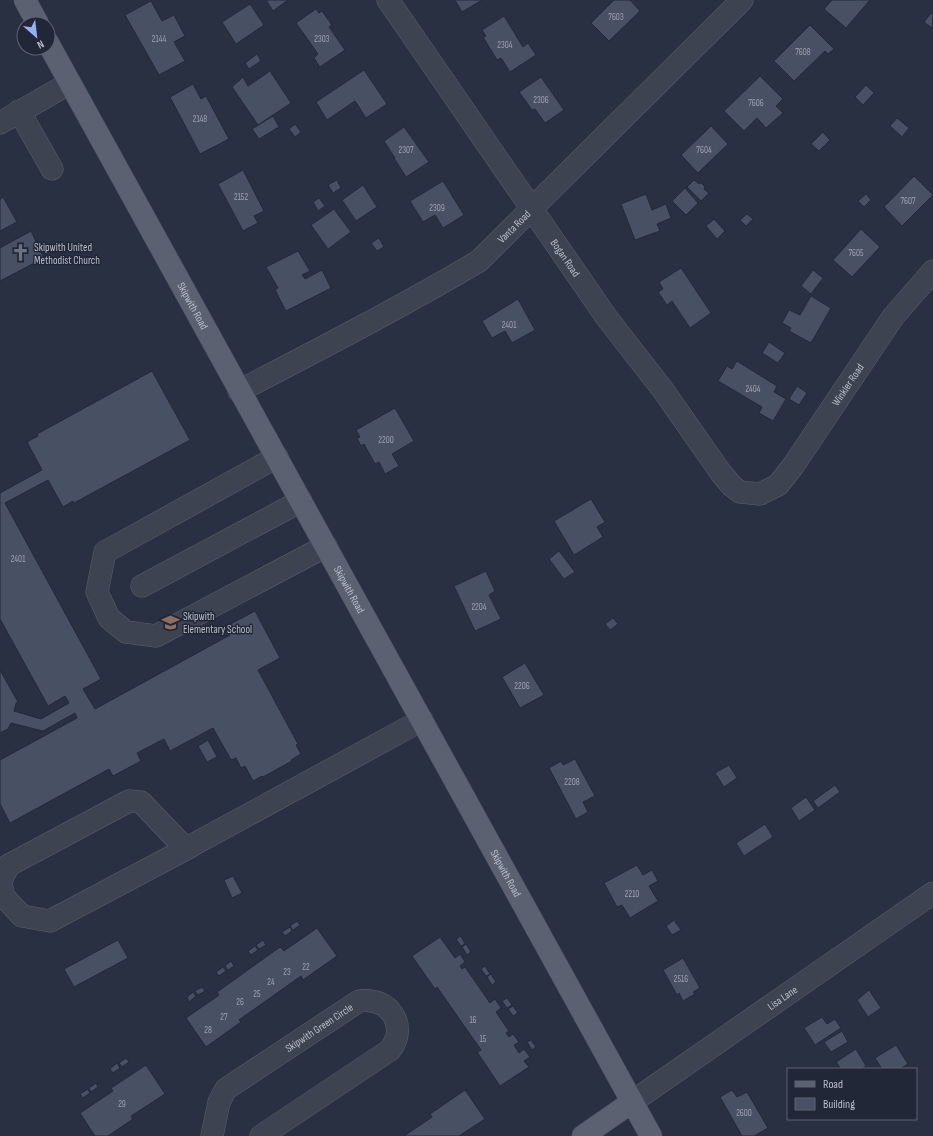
<svg xmlns="http://www.w3.org/2000/svg" width="933" height="1136" viewBox="0 0 933 1136" font-family="'Sofia Sans Condensed',sans-serif">
	<style>
		.building { fill: #485063; stroke: #232939 }
		.lines { fill: none; stroke-linecap: round; stroke-linejoin: round }
		.minor-casing { stroke: #5b606f; stroke-width: 23 }
		.major-casing { stroke: #464b5b; stroke-width: 23 }
		.minor { stroke: #3d4351; stroke-width: 22 }
		.major { stroke: #5b6171; stroke-width: 22 }
		.labels { text-anchor: middle; dominant-baseline: central; stroke-width: 3; stroke-linejoin: round; paint-order: stroke }
		.number-label { font-size: 9px; fill: #9ea2b1 }
		.street-label { font-size: 11px; fill: #babecb; stroke: #212737 }
		.poi-label { font-size: 11px; fill: #babecb; stroke: #212737; text-anchor: start }
	</style>
	<rect width="100%" height="100%" fill="#293042"/>
	<g class="building">
		<polygon points="266,0 288,0 273,11"/>
		<polygon points="455,0 482,0 462,12"/>
		<polygon points="614,0 630,0 640,11 609,41 591,23"/>
		<polygon points="832,0 870,0 846,28 824,9"/>
		<polygon points="151,1 162,21 174,15 185,36 174,42 185,61 159,75 125,15"/>
		<polygon points="250,4 264,25 236,44 222,22"/>
		<polygon points="316,9 319,13 322,11 332,25 329,27 345,50 320,67 314,58 318,54 296,23"/>
		<polygon points="931,13 933,15 932,28 924,22"/>
		<polygon points="504,16 523,47 528,43 536,55 510,72 501,58 497,60 483,37 486,36 482,30"/>
		<polygon points="810,25 834,49 828,54 825,51 794,81 774,61"/>
		<polygon points="257,54 261,61 249,69 245,63"/>
		<polygon points="364,70 387,104 366,118 355,101 327,120 316,102"/>
		<polygon points="270,71 291,103 258,125 232,87 243,77 248,86"/>
		<polygon points="760,76 783,99 776,106 783,113 766,128 757,118 744,131 724,111"/>
		<polygon points="541,77 564,110 545,123 535,109 532,110 519,92"/>
		<polygon points="193,84 201,99 206,96 229,139 200,154 170,97"/>
		<polygon points="866,85 874,93 863,105 855,97"/>
		<polygon points="273,116 279,127 259,139 252,129"/>
		<polygon points="897,118 909,128 902,137 890,126"/>
		<polygon points="295,124 301,132 295,137 289,129"/>
		<polygon points="711,126 728,144 698,173 681,155"/>
		<polygon points="404,127 429,162 406,177 394,158 395,158 384,141"/>
		<polygon points="823,132 830,140 819,151 811,144"/>
		<polygon points="243,170 264,211 254,216 258,223 243,231 218,184"/>
		<polygon points="914,176 933,195 902,226 884,207"/>
		<polygon points="337,180 341,188 333,193 328,185"/>
		<polygon points="694,180 699,184 701,183 705,187 704,189 709,193 701,201 687,187"/>
		<polygon points="443,181 464,215 443,228 435,215 423,222 410,201"/>
		<polygon points="363,185 377,207 356,221 342,200"/>
		<polygon points="685,188 698,203 686,215 672,201"/>
		<polygon points="646,194 652,210 666,204 671,218 657,224 660,231 635,240 621,204"/>
		<polygon points="866,194 871,200 864,207 858,201"/>
		<polygon points="3,197 17,222 0,231 0,199"/>
		<polygon points="319,198 325,206 318,211 313,202"/>
		<polygon points="334,209 351,232 328,249 311,225"/>
		<polygon points="747,214 753,219 746,226 740,220"/>
		<polygon points="714,219 725,231 717,239 706,226"/>
		<polygon points="861,229 880,247 852,277 833,260"/>
		<polygon points="31,231 44,258 0,281 0,248"/>
		<polygon points="379,238 384,247 377,251 371,243"/>
		<polygon points="298,251 310,271 302,275 305,279 322,270 331,288 286,311 275,290 278,288 266,267"/>
		<polygon points="681,268 711,313 690,328 672,301 667,305 658,292 663,289 659,282"/>
		<polygon points="813,270 823,278 811,294 801,286"/>
		<polygon points="811,296 831,308 811,343 789,331 791,328 782,323 789,310 800,315"/>
		<polygon points="518,299 535,330 512,343 505,331 492,338 482,321"/>
		<polygon points="769,342 785,353 778,363 762,353"/>
		<polygon points="737,361 777,386 774,392 786,399 773,421 759,413 762,407 718,381 727,366 732,369"/>
		<polygon points="152,371 190,440 74,503 73,501 63,507 48,480 5,503 101,679 83,689 95,709 230,635 225,627 255,611 280,658 258,670 298,744 296,745 301,754 291,760 292,761 263,777 262,776 253,781 245,766 241,768 236,758 231,760 213,728 170,751 164,739 137,753 141,761 113,776 109,769 10,823 0,804 0,760 77,718 75,713 43,731 11,723 8,729 0,733 0,670 18,702 16,703 14,711 41,719 69,703 65,696 48,706 0,619 0,493 42,470 27,442 38,436 37,434"/>
		<polygon points="797,386 807,393 799,405 789,399"/>
		<polygon points="395,408 414,441 392,454 399,466 385,474 379,462 375,464 364,444 361,446 357,438 360,437 356,430"/>
		<polygon points="591,499 605,522 597,527 603,537 574,555 554,521"/>
		<polygon points="559,551 575,572 564,579 549,559"/>
		<polygon points="486,571 495,591 489,595 501,619 475,631 454,586"/>
		<polygon points="613,618 618,624 610,630 605,624"/>
		<polygon points="525,663 544,695 520,708 502,677"/>
		<polygon points="208,740 217,757 207,762 198,746"/>
		<polygon points="575,759 595,796 583,802 588,812 576,819 549,768 561,761 563,765"/>
		<polygon points="729,765 737,778 724,787 715,773"/>
		<polygon points="835,785 840,792 818,808 813,801"/>
		<polygon points="806,797 815,810 799,821 791,808"/>
		<polygon points="765,824 773,837 744,856 736,843"/>
		<polygon points="637,865 643,875 652,870 658,881 649,886 658,901 630,918 622,905 617,907 604,883"/>
		<polygon points="233,876 242,893 232,898 224,880"/>
		<polygon points="674,920 681,930 672,935 666,926"/>
		<polygon points="297,921 300,925 293,930 290,926"/>
		<polygon points="290,927 292,931 285,936 282,932"/>
		<polygon points="317,928 337,956 303,980 301,976 239,1020 241,1022 206,1047 186,1018 219,995 217,992 280,947 284,951"/>
		<polygon points="461,936 465,944 461,946 456,939"/>
		<polygon points="440,937 455,958 460,954 465,962 460,966 462,969 465,967 490,1003 495,999 501,1008 496,1012 509,1031 506,1033 509,1037 513,1034 519,1042 514,1045 519,1053 524,1049 530,1057 524,1061 529,1067 500,1086 477,1052 481,1050 437,987 435,989 412,956"/>
		<polygon points="118,940 128,958 74,987 64,969"/>
		<polygon points="263,940 266,945 259,949 256,945"/>
		<polygon points="466,944 471,952 467,955 462,947"/>
		<polygon points="255,946 258,950 251,955 248,951"/>
		<polygon points="683,958 700,988 693,992 695,994 683,1001 679,993 677,995 663,970"/>
		<polygon points="231,961 234,966 228,970 225,966"/>
		<polygon points="485,966 490,974 486,976 481,969"/>
		<polygon points="223,967 226,971 219,976 216,972"/>
		<polygon points="491,974 496,982 492,985 487,977"/>
		<polygon points="202,987 205,991 198,995 195,991"/>
		<polygon points="869,990 881,1008 868,1017 857,1000"/>
		<polygon points="193,992 196,996 189,1002 187,997"/>
		<polygon points="507,998 512,1005 507,1008 502,1001"/>
		<polygon points="513,1006 518,1013 513,1016 508,1009"/>
		<polygon points="822,1017 827,1024 835,1019 841,1028 815,1045 804,1028"/>
		<polygon points="842,1031 848,1042 831,1052 824,1042"/>
		<polygon points="531,1040 536,1047 532,1050 527,1042"/>
		<polygon points="896,1045 908,1064 900,1069 882,1069 875,1058"/>
		<polygon points="856,1049 866,1066 862,1069 841,1069 836,1062"/>
		<polygon points="126,1058 129,1062 122,1067 119,1063"/>
		<polygon points="117,1063 120,1068 113,1073 110,1069"/>
		<polygon points="146,1065 165,1094 131,1116 133,1119 108,1136 95,1136 80,1113 113,1091 111,1088"/>
		<polygon points="96,1083 98,1087 91,1092 89,1088"/>
		<polygon points="88,1089 90,1093 83,1098 80,1094"/>
		<polygon points="465,1090 485,1119 459,1136 404,1136 432,1117 430,1114"/>
		<polygon points="732,1090 737,1097 747,1092 768,1128 754,1136 742,1136 720,1097"/>
	</g>
	<g class="lines">
		<defs>
			<g id="minor">
				<path id="s1" d="M388,0L607,318L663,390L721,473L732,486L740,492L760,494L778,485L793,466L893,317L933,271"/>
				<polyline points="19,111 52,169"/>
				<polyline points="0,123 70,83"/>
				<path id="s2" d="M239,391C320,349 401,307 479,261L742,0"/>
				<polyline points="277,457 105,552 97,592 109,618 126,632 156,636 326,546"/>
				<polyline points="142,586 301,501"/>
				<polyline points="186,849 141,802 129,801 9,865 1,880 3,896 22,916 50,921 186,849 200,841 422,720"/>
				<path id="s3" d="M632,1102L933,893"/>
				<path id="s4" d="M212,1136L219,1102L226,1089L359,1001C389,996 409,1026 390,1050L261,1136"/>
			</g>
			<g id="major">
				<polyline points="25,0 38,24"/>
				<path id="s5" d="M48,43L651,1136"/>
				<polyline points="583,1136 632,1102"/>
			</g>
		</defs>
		<use href="#minor" class="minor-casing"/>
		<use href="#major" class="major-casing"/>
		<use href="#minor" class="minor"/>
		<use href="#major" class="major"/>
	</g>
	<defs>
		<symbol id="church-bare" viewBox="-9 -9 18 18"><path d="M-1.2-6h2.4v3.5h3.3v2.4h-3.3V6h-2.4V-.1h-3.3v-2.4h3.3Z" fill="#6b7280" stroke="#212737" stroke-width="2.5" paint-order="stroke"/></symbol>
		<symbol id="school-bare" viewBox="-9 -9 18 18"><path d="M0-5L7-2L0 1L-7-2ZM-4 1L0 2.5L4 1V4Q0 6-4 4Z" fill="#8d6e63" stroke="#212737" stroke-width="2.5" paint-order="stroke"/></symbol>
	</defs>
	<g fill-rule="evenodd">
		<use href="#church-bare" x="8" y="240" width="25" height="25"/>
		<use href="#school-bare" x="158" y="610" width="25" height="25"/>
	</g>
	<g class="labels">
		<g class="number-label">
			<text x="616" y="17">7603</text>
			<text x="159" y="39">2144</text>
			<text x="322" y="39">2303</text>
			<text x="505" y="45">2304</text>
			<text x="803" y="52">7608</text>
			<text x="541" y="100">2306</text>
			<text x="756" y="103">7606</text>
			<text x="200" y="119">2148</text>
			<text x="406" y="150">2307</text>
			<text x="704" y="150">7604</text>
			<text x="241" y="197">2152</text>
			<text x="908" y="201">7607</text>
			<text x="437" y="208">2309</text>
			<text x="856" y="253">7605</text>
			<text x="509" y="325">2401</text>
			<text x="753" y="389">2404</text>
			<text x="386" y="440">2200</text>
			<text x="18" y="559">2401</text>
			<text x="479" y="607">2204</text>
			<text x="522" y="686">2206</text>
			<text x="572" y="782">2208</text>
			<text x="632" y="894">2210</text>
			<text x="306" y="967">22</text>
			<text x="287" y="972">23</text>
			<text x="681" y="979">2516</text>
			<text x="271" y="982">24</text>
			<text x="257" y="994">25</text>
			<text x="240" y="1002">26</text>
			<text x="224" y="1017">27</text>
			<text x="473" y="1020">16</text>
			<text x="208" y="1030">28</text>
			<text x="483" y="1039">15</text>
			<text x="122" y="1104">29</text>
			<text x="744" y="1113">2600</text>
		</g>
		<g class="street-label">
			<text stroke="none"><textPath href="#s2" startOffset="322">Vanta Road</textPath></text>
			<text stroke="none"><textPath href="#s1" startOffset="313">Bogan Road</textPath></text>
			<text stroke="none"><textPath href="#s5" startOffset="300">Skipwith Road</textPath></text>
			<text stroke="none"><textPath href="#s1" startOffset="768">Winkler Road</textPath></text>
			<text stroke="none"><textPath href="#s5" startOffset="624">Skipwith Road</textPath></text>
			<text stroke="none"><textPath href="#s5" startOffset="948">Skipwith Road</textPath></text>
			<text stroke="none"><textPath href="#s3" startOffset="183">Lisa Lane</textPath></text>
			<text stroke="none"><textPath href="#s4" startOffset="161">Skipwith Green Circle</textPath></text>
		</g>
		<g class="poi-label">
			<text x="34" y="247">Skipwith United<tspan x="34" dy="13">Methodist Church</tspan></text>
			<text x="183" y="616">Skipwith<tspan x="183" dy="13">Elementary School</tspan></text>
		</g>
	</g>
	<rect x="787" y="1068" width="130" height="52" fill="#212737" stroke="#5e6372"/>
	<rect x="795" y="1081" width="20" height="6" fill="#5b6171" stroke="#5e6372"/>
	<text x="823" y="1088" font-size="12" fill="#babecb">Road</text>
	<rect x="795" y="1098" width="20" height="12" fill="#485063" stroke="#5e6372"/>
	<text x="823" y="1108" font-size="12" fill="#babecb">Building</text>
	<g transform="translate(36 36) rotate(152)"><circle r="19" fill="#212737" stroke="#5e6372"/>
	<path d="M0-3L7 15L0 10L-7 15Z" fill="#97aff3"/>
	<text y="-6" font-size="11" font-weight="bold" text-anchor="middle" fill="#babecb">N</text>
	</g>
</svg>
